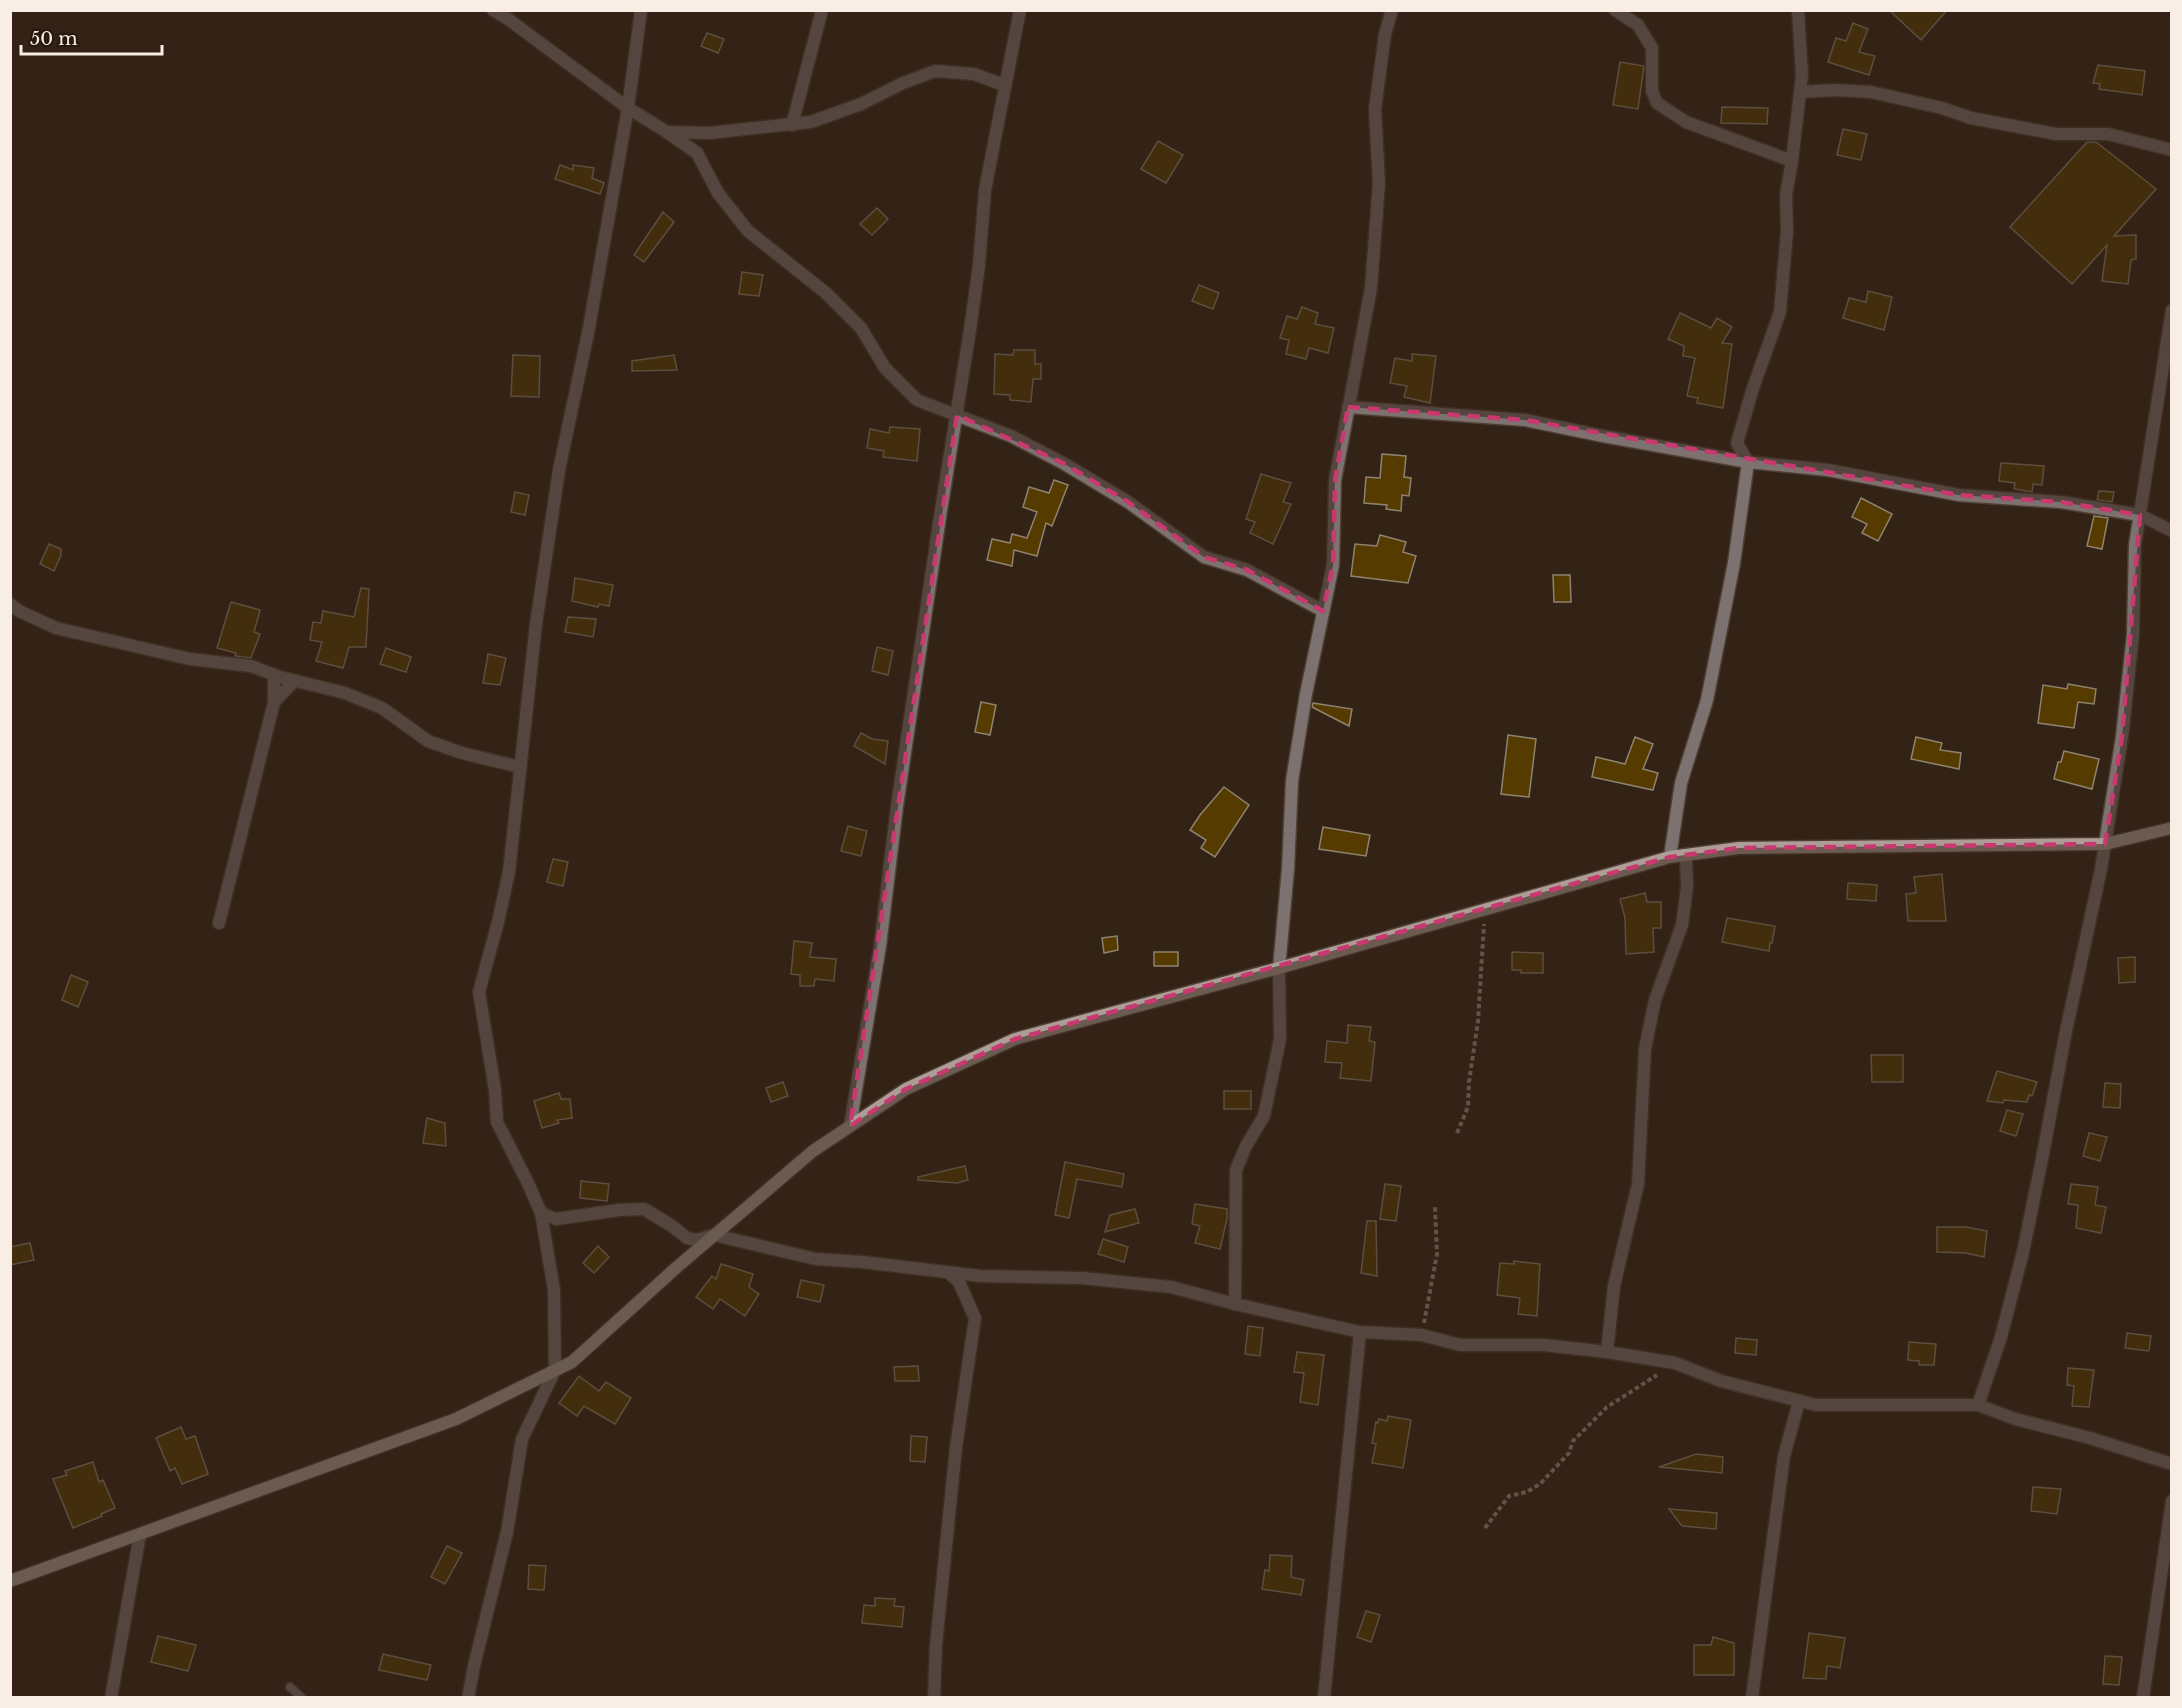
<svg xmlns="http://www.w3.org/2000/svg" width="2182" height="1708" viewBox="0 0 2182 1708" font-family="'Libre Baskerville',serif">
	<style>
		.building { fill: #553b00; stroke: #8f836f; stroke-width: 1.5 }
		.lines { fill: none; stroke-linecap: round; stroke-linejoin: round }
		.lane-casing { stroke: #4f3f33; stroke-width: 11 }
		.street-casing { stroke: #4f3f33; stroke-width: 15 }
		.secondary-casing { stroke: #4f3f33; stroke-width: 15 }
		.path { stroke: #9c8e84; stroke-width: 4; stroke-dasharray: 4.5 3; stroke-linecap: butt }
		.lane { stroke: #7d726f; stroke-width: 8 }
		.street { stroke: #7d726f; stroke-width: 12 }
		.secondary { stroke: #ae9d97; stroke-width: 12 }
		.marked { fill: none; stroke: #ca3870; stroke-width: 4.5; stroke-dasharray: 12 8; stroke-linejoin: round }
	</style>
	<rect width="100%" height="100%" fill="#332316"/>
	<g class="building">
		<polygon points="1889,10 1947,10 1921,40"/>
		<polygon points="1853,23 1868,29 1859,52 1875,56 1869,75 1828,62 1836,38 1846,41"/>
		<polygon points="707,33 724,39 718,53 701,46"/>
		<polygon points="1620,62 1644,66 1638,109 1613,105"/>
		<polygon points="2098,65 2145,71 2142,95 2099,89 2100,84 2093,83"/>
		<polygon points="1722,107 1768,108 1767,124 1721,123"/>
		<polygon points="1843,129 1867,134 1861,160 1837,155"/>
		<polygon points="1158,141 1183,155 1166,183 1141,169"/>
		<polygon points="2087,142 2096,142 2156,189 2114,236 2136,235 2136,259 2131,260 2128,284 2102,281 2107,245 2072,284 2010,227"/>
		<polygon points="560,165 573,170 573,165 594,168 592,178 604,183 600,194 555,179"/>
		<polygon points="877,208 888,219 872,235 860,224"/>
		<polygon points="663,212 674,222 644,262 634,255"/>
		<polygon points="742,272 763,275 759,296 739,294"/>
		<polygon points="1199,285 1219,293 1213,309 1192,301"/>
		<polygon points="1868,291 1892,297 1884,330 1843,318 1849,298 1866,302"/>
		<polygon points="1302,307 1318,313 1315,324 1334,328 1328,353 1309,348 1306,359 1286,354 1289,340 1280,338 1287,316 1297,319"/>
		<polygon points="1680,313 1711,328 1717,318 1732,327 1722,343 1732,344 1723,408 1697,403 1698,398 1687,396 1695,358 1683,356 1684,346 1668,339"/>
		<polygon points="1014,350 1035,350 1035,364 1041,364 1041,379 1033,379 1031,402 1010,400 1010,395 994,394 995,354 1013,355"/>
		<polygon points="1412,354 1436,356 1430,403 1404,397 1407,386 1390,383 1395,358 1412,361"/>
		<polygon points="513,355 540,356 539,397 511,396"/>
		<polygon points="674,355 677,370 632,371 632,361"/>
		<polygon points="890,427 920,429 917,461 883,457 884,451 867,448 870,429 889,433"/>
		<polygon points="1382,454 1406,456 1404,477 1411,478 1409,496 1402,495 1401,511 1386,509 1387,505 1364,503 1366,477 1380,478"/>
		<polygon points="2001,463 2044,466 2042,485 2033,484 2032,492 2014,489 2015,483 1999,481"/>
		<polygon points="1261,474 1291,483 1283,502 1291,504 1273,544 1250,533 1255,522 1246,519"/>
		<polygon points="1054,480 1068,485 1052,526 1046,523 1037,556 1014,550 1012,566 987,560 992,539 1010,543 1012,534 1027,538 1037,512 1023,507 1029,487 1049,493"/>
		<polygon points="2099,491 2114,492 2112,502 2097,500"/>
		<polygon points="515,492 529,495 525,515 511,512"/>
		<polygon points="1861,498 1892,514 1878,541 1862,533 1867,524 1852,517"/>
		<polygon points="2094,516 2108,518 2102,549 2087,546"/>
		<polygon points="1380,535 1406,542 1403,552 1416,556 1408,583 1351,576 1355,544 1377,546"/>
		<polygon points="49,544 61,549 61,555 54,571 40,564"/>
		<polygon points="1553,575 1570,575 1571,602 1554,602"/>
		<polygon points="575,578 613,585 609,606 599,604 598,607 572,601"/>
		<polygon points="361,588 369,589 366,647 349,647 343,668 316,661 322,642 310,640 313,622 321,623 323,611 354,617"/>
		<polygon points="231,602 260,610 254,632 260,634 251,658 235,656 236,653 217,648"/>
		<polygon points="568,617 596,619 593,637 565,632"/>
		<polygon points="877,647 893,651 888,675 872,671"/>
		<polygon points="386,648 411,657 406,672 380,664"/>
		<polygon points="488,654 506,658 500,685 483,683"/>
		<polygon points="2068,684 2096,689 2094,704 2078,702 2074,728 2038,723 2043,685 2067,689"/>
		<polygon points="981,702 996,705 990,735 975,732"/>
		<polygon points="1313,703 1352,709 1349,726 1312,707"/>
		<polygon points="861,733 872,739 888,741 885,764 854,746"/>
		<polygon points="1508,735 1536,739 1529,797 1501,794"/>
		<polygon points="1635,737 1653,744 1643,769 1658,773 1653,790 1592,777 1596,757 1625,764"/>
		<polygon points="1916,737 1942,743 1940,750 1961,753 1959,769 1911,759"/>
		<polygon points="2064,751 2099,759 2092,789 2054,779 2058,762 2061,762"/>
		<polygon points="1224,787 1249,805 1215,857 1201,848 1206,840 1190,830 1200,815"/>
		<polygon points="848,826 867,831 861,856 841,851"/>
		<polygon points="1323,827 1370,835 1366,856 1319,849"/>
		<polygon points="553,859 568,862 563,886 547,882"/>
		<polygon points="1942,874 1946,921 1908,921 1906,894 1916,893 1914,877"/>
		<polygon points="1848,883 1877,885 1876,901 1847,899"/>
		<polygon points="1645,893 1647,902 1661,902 1661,928 1653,928 1654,952 1626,954 1625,918 1620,899"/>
		<polygon points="1727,918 1775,926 1772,943 1770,943 1769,951 1722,942"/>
		<polygon points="1117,936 1118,950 1104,953 1102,938"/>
		<polygon points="794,941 812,943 810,957 836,959 834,981 815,979 814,986 800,986 800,975 791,974"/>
		<rect x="1154" y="952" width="24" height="14"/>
		<polygon points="1512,952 1543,953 1543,973 1521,973 1521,970 1512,970"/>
		<polygon points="2135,957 2135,982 2119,983 2118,958"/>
		<polygon points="71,975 88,982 78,1007 62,1000"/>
		<polygon points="1348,1025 1371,1027 1369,1041 1375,1042 1371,1081 1340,1078 1342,1063 1325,1062 1327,1041 1347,1043"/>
		<polygon points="1871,1055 1903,1055 1903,1082 1872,1082"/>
		<polygon points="1997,1071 2037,1082 2032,1096 2029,1095 2027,1102 2004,1100 2003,1103 1987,1101"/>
		<polygon points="783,1082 788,1096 771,1102 766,1088"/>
		<polygon points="2105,1083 2121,1084 2120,1108 2103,1107"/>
		<rect x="1224" y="1091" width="27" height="18"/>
		<polygon points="559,1093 561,1099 570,1099 572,1118 557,1120 559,1123 542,1128 534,1101"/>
		<polygon points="2007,1110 2023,1114 2016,1136 2000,1131"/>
		<polygon points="427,1118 445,1123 446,1146 423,1143"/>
		<polygon points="2089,1133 2107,1137 2100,1161 2083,1156"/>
		<polygon points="1065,1162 1124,1174 1122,1187 1077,1179 1069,1218 1055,1215"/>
		<polygon points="965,1166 968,1180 957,1183 918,1180 918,1177"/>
		<polygon points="581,1181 609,1184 607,1201 580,1198"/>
		<polygon points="1385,1184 1401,1186 1396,1221 1380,1219"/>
		<polygon points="2071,1184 2098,1187 2095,1205 2106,1207 2101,1233 2076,1228 2078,1205 2068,1204"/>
		<polygon points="1195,1204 1227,1209 1227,1219 1220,1249 1195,1243 1200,1226 1192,1224"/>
		<polygon points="1135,1209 1139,1223 1105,1232 1110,1215"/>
		<polygon points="1367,1221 1376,1221 1377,1276 1361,1273"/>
		<polygon points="1937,1227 1966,1227 1987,1231 1984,1257 1966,1253 1937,1252"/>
		<polygon points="1103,1239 1128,1247 1124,1262 1098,1254"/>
		<polygon points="30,1243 34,1260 10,1265 10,1247"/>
		<polygon points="598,1246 609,1257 594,1273 583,1263"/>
		<polygon points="1514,1261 1540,1264 1537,1316 1518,1314 1520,1298 1497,1295 1500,1263 1514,1264"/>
		<polygon points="721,1264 753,1274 749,1287 759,1294 745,1316 720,1299 713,1309 696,1297 712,1276 716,1279"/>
		<polygon points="801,1280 824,1285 820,1302 797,1297"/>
		<polygon points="1248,1326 1263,1328 1260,1356 1245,1354"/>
		<polygon points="2127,1333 2151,1336 2149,1351 2125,1348"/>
		<polygon points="1736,1338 1757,1340 1756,1355 1735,1353"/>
		<polygon points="1909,1342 1936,1344 1934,1365 1919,1365 1919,1361 1908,1360"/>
		<polygon points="1297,1352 1324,1355 1318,1405 1300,1402 1304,1373 1294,1372"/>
		<polygon points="918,1366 919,1381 895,1381 894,1367"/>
		<polygon points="2068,1368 2094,1370 2089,1407 2072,1406 2074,1386 2067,1385"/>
		<polygon points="579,1376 599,1391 606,1382 631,1398 615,1424 584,1406 577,1416 559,1403"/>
		<polygon points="1388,1416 1411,1420 1403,1468 1372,1463 1376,1444 1372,1443 1376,1422 1378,1423 1379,1419 1387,1421"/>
		<polygon points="181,1427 186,1439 195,1436 208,1474 182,1484 175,1468 170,1471 156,1438"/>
		<polygon points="911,1436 927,1437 925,1462 910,1461"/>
		<polygon points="1696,1454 1723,1457 1722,1473 1659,1467"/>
		<polygon points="93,1462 99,1482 103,1480 115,1508 101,1514 102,1516 73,1528 53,1479 67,1475 65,1471"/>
		<polygon points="2033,1487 2061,1489 2057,1514 2031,1511"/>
		<polygon points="1669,1509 1717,1513 1716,1529 1682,1526"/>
		<polygon points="447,1546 462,1553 445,1584 431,1577"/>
		<polygon points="1270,1555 1292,1556 1291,1577 1304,1580 1301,1595 1262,1589 1265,1570 1269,1571"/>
		<polygon points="529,1565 546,1566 544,1590 528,1589"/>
		<polygon points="875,1598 895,1599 894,1606 904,1607 902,1627 862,1623 864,1605 875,1606"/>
		<polygon points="1366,1611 1380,1615 1371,1642 1357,1637"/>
		<polygon points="1809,1633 1845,1638 1840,1668 1827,1666 1826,1679 1803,1678"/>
		<polygon points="158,1636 196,1645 188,1671 151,1662"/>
		<polygon points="1713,1637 1734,1643 1734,1675 1694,1675 1694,1645 1711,1645"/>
		<polygon points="383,1654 431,1665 427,1680 379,1670"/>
		<polygon points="2105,1656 2122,1657 2119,1685 2103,1684"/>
	</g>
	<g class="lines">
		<defs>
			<polyline id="lane" points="290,1687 302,1698"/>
			<g id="street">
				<polyline points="493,10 508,19 628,108 667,132 697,153 718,193 748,231 826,293 861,328 885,368 917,400 1011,436 1063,463 1128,502 1204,557 1247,570 1323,611"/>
				<polyline points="641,10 628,108 588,333 559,470 536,624 509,872 498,922 479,992 495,1090 497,1122 528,1183 541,1213 556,1219 619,1210 644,1209 672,1226 687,1238 697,1240 714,1235 816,1259 862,1262 980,1276 1082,1278 1171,1287 1235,1304"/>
				<polyline points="1615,10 1638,25 1652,48 1652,91 1657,103 1686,122 1792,161"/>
				<polyline points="1800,92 1835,90 1871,92 1942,108 1971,118 2056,134 2108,134 2172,150"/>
				<polyline points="792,125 822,10"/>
				<polyline points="667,132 709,133 811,122 861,104 903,83 935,71 974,74 1004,85"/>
				<polyline points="1348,407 1525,420 1603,436 1748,462 1828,470 1959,495 2061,502 2140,515 2172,531"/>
				<polyline points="10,604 19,611 56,628 190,659 251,666 280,677 345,693 382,708 428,741 462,753 520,767"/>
				<polyline points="274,702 294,681"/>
				<polyline points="1670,857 1681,783 1707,700 1734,563 1748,462 1737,443 1753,388 1780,312 1787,231 1786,195 1792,161 1802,75 1798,10"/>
				<polyline points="219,923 274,702 274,675"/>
				<polyline points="850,1126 880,946 897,806 941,510 970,330 979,265 985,190 1020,10"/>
				<polyline points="1360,1332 1422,1335 1460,1345 1544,1345 1607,1352 1675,1363 1721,1381 1816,1405 1978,1405 2015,1419 2090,1438 2172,1464"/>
				<polyline points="1607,1352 1614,1286 1638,1184 1645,1049 1655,1000 1682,925 1687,887 1686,855"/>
				<polyline points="1978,1405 2001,1337 2023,1252 2042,1159 2066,1031 2101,869 2122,737 2133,635 2135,545 2172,310"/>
				<polyline points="111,1698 140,1534"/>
				<polyline points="468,1698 474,1666 507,1532 522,1439 555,1370 554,1290 541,1213"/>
				<polyline points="934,1698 936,1645 956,1447 975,1318 959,1282 948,1272"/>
				<polyline points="1324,1698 1360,1332 1235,1304 1236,1170 1246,1146 1264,1116 1280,1039 1279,968 1288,869 1292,781 1306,694 1333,565 1335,480 1371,288 1379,183 1375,109 1385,34 1392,10"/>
				<polyline points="1752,1698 1784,1456 1799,1401"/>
				<polyline points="2143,1698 2172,1501"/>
			</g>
			<polyline id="secondary" points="10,1581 456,1419 572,1362 677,1267 813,1151 906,1089 1015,1039 1279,968 1670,857 1739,848 2105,844 2172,828"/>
		</defs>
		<use href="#lane" class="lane-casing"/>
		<use href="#street" class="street-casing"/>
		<use href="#secondary" class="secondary-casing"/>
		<g class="path">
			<polyline points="1457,1133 1468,1107 1469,1082 1478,1021 1484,924"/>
			<polyline points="1424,1323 1437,1254 1435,1207"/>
			<polyline points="1485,1528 1509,1496 1527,1492 1540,1484 1569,1453 1573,1441 1607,1407 1657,1375"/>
		</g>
		<use href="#lane" class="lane"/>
		<use href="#street" class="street"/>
		<use href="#secondary" class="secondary"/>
	</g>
	<path d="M0 0H2182V1708H0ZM1348,407L1525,420L1959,495L2061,502L2140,515L2122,737L2105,844L1739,848L1670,857L1015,1039L906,1089L850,1126L957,415L1063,463L1128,502L1204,557L1247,570L1323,611L1333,565L1335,480Z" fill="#332316" fill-opacity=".55" fill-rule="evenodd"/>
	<path class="marked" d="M1348,407L1525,420L1959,495L2061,502L2140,515L2122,737L2105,844L1739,848L1670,857L1015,1039L906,1089L850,1126L957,415L1063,463L1128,502L1204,557L1247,570L1323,611L1333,565L1335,480Z"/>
	<rect width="2182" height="1708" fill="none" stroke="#f9eee6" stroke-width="24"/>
	<path d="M21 45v9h141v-9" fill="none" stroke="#f9eee6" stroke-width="3"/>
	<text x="30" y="45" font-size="18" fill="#f9eee6" stroke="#29190d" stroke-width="4.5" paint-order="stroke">50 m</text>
</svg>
